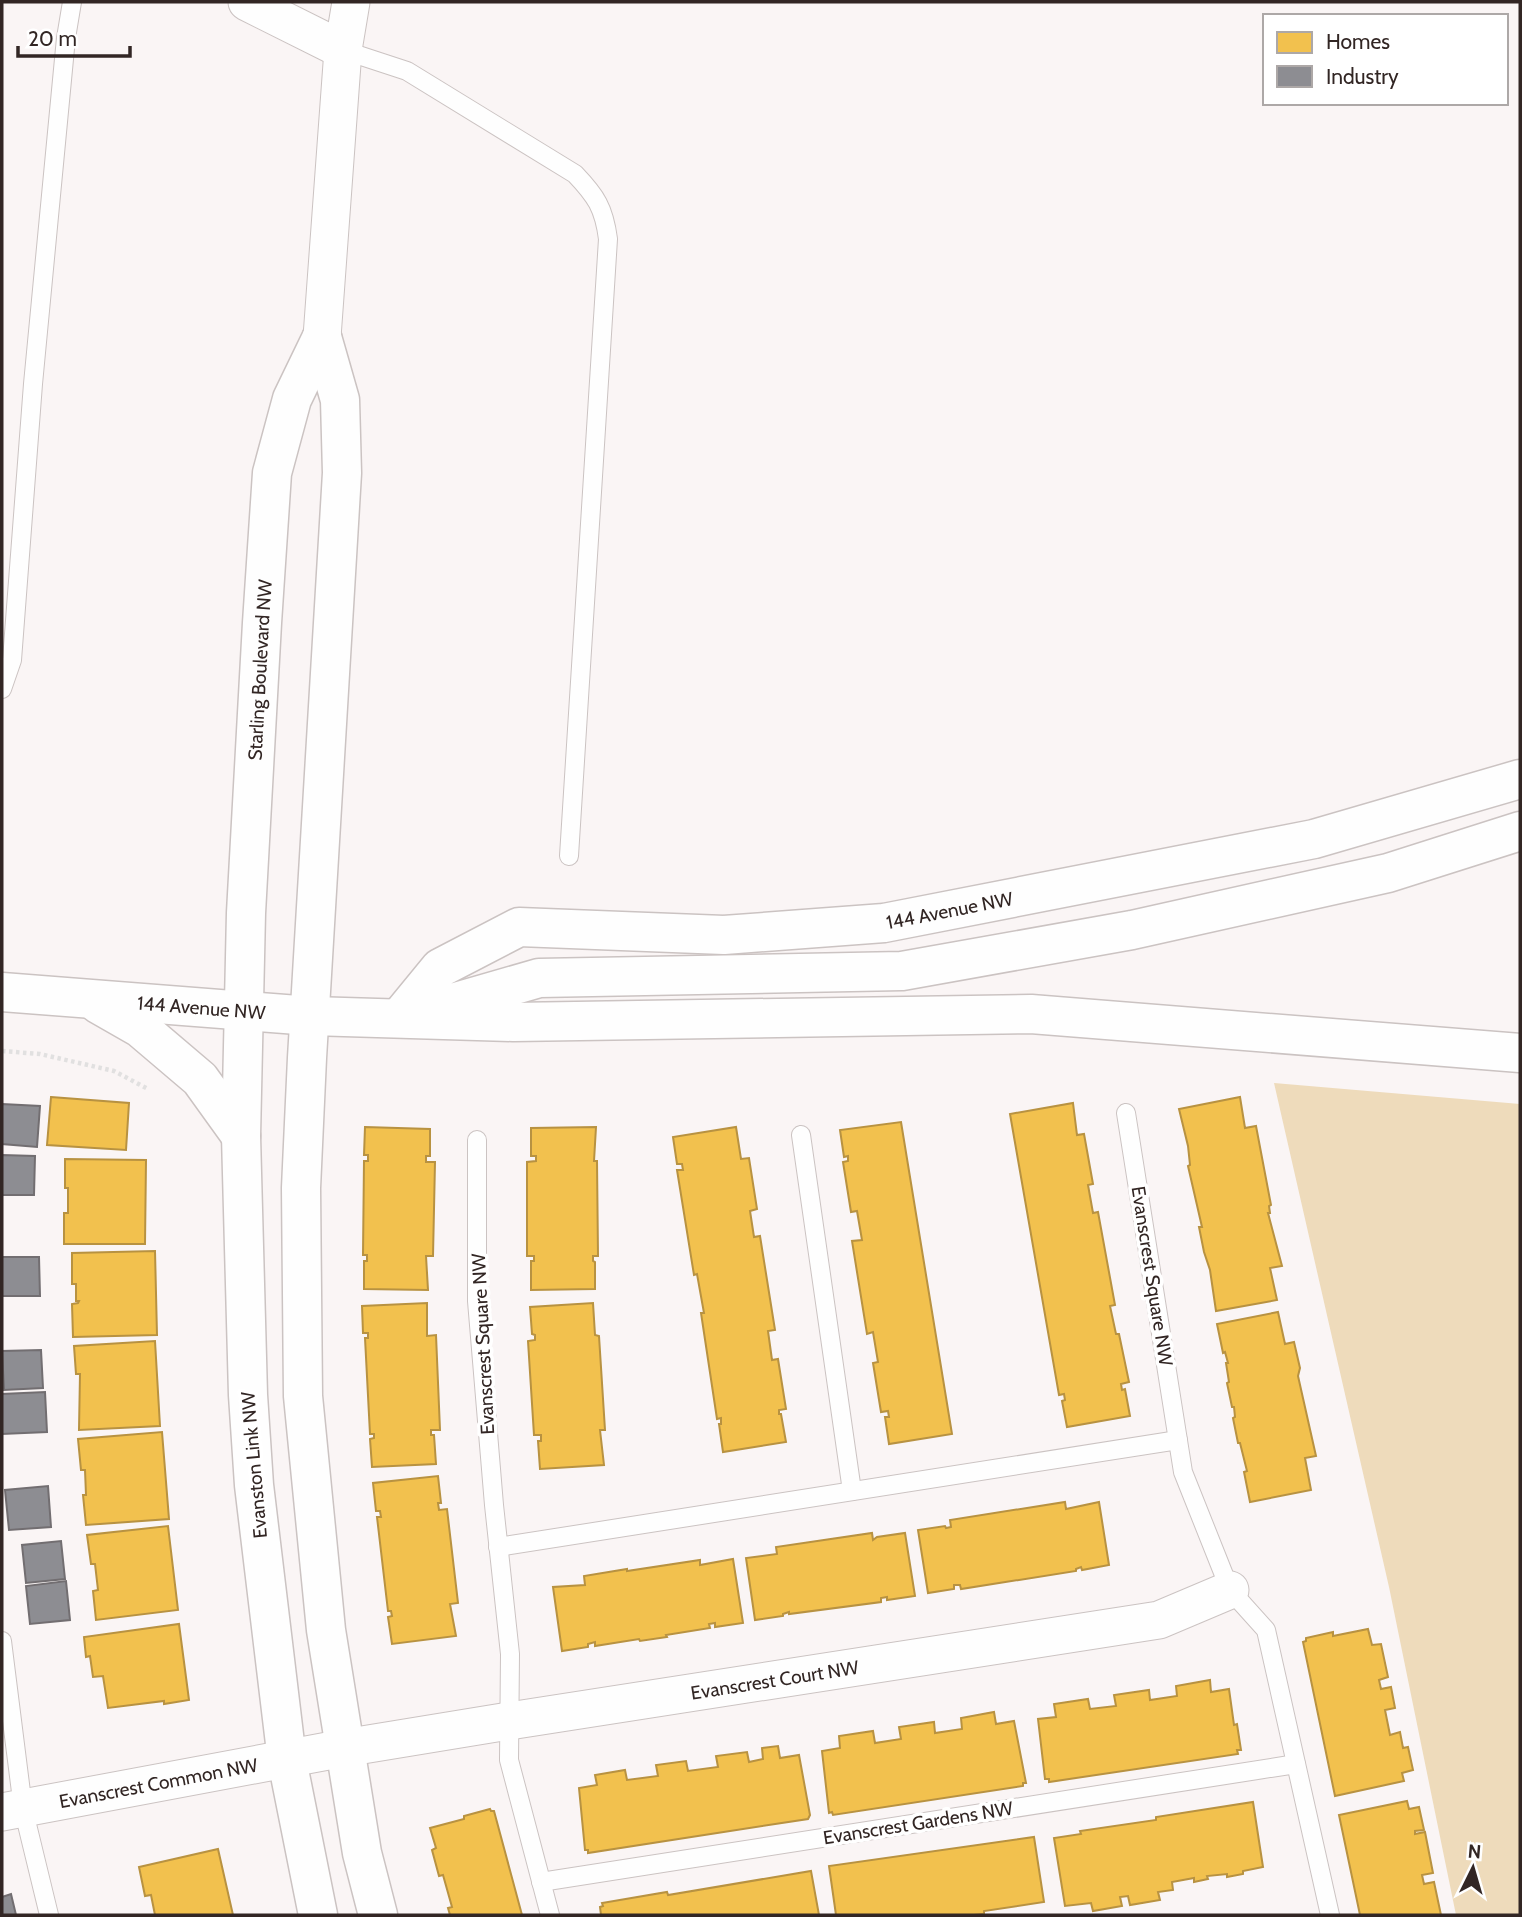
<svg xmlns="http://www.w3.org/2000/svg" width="1522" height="1917" viewBox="0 0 1522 1917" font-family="Cabin,sans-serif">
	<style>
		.green { fill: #eedbbb }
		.homes { fill: #f2c14e; stroke: #b89241; stroke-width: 2 }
		.industry { fill: #8d8d92; stroke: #726e71; stroke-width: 2 }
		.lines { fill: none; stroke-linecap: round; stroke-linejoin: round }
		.lane-casing { stroke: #cbc3c2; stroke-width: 20 }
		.street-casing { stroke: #cbc3c2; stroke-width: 39 }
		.secondary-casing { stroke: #cbc3c2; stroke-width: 41 }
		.path { stroke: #e1e0e0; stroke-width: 4.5; stroke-dasharray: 3.5 3.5; stroke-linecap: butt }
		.lane { stroke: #fefefe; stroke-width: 18 }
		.street { stroke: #fefefe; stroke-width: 37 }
		.secondary { stroke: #fefefe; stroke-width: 38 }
		.labels { text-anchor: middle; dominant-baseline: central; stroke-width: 7; stroke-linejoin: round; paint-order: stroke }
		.street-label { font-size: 19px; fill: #322624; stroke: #fff }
	</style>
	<rect width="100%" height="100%" fill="#faf5f5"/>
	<polygon class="green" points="1274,1083 1520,1104 1520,1915 1456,1915 1389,1587"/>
	<g class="homes">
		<polygon points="51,1097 129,1103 126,1150 47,1145"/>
		<polygon points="1240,1097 1245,1128 1256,1126 1271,1205 1269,1206 1270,1213 1268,1213 1282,1266 1270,1268 1277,1300 1216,1311 1210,1270 1204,1252 1199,1227 1202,1227 1188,1166 1190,1165 1188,1146 1179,1109"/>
		<polygon points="1073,1103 1077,1135 1084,1134 1093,1184 1088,1185 1093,1213 1098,1212 1115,1305 1110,1306 1116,1334 1119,1334 1129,1382 1121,1384 1122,1390 1125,1389 1130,1416 1067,1427 1062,1401 1065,1400 1064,1394 1059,1395 1010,1114"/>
		<polygon points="901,1122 952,1434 889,1444 885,1417 889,1417 888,1411 881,1412 873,1363 878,1362 873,1332 867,1334 852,1241 862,1240 857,1211 851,1212 843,1162 848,1161 848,1156 844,1157 840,1130"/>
		<polygon points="365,1127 430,1129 430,1156 426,1156 426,1162 435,1162 433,1256 426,1256 428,1290 364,1289 364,1261 367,1261 367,1255 363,1255 364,1161 368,1161 368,1155 364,1155"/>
		<polygon points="596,1127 594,1161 597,1161 598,1256 593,1256 593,1261 595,1262 595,1289 531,1290 531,1261 534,1261 534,1256 527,1256 527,1162 536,1161 536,1156 531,1156 531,1128"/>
		<polygon points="736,1127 741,1159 749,1158 757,1209 750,1211 754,1237 760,1236 775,1330 768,1331 772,1360 778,1359 786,1409 779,1410 779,1414 781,1414 786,1442 723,1452 719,1424 721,1424 721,1418 717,1419 701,1313 704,1313 697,1274 694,1275 677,1170 683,1170 682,1164 677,1164 673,1137"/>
		<polygon points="65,1159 146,1160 145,1244 64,1244 64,1213 68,1213 68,1188 65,1188"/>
		<polygon points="155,1251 157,1335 73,1337 72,1304 78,1303 79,1301 76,1301 76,1284 72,1284 72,1253"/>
		<polygon points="427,1303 427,1336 436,1335 440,1430 431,1430 431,1435 434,1435 436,1464 372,1467 370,1439 374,1438 374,1434 370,1434 365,1338 368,1338 368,1333 363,1333 362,1306"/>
		<polygon points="593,1303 595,1335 599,1336 605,1430 600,1430 604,1465 540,1469 538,1441 541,1441 541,1435 534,1435 528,1341 535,1340 535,1335 532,1334 530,1307"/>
		<polygon points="1278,1312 1285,1344 1294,1342 1300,1368 1298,1376 1316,1456 1305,1458 1311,1490 1250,1502 1244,1472 1247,1471 1240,1443 1238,1443 1233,1418 1235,1417 1234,1407 1232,1407 1227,1383 1229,1382 1226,1363 1228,1363 1225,1352 1223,1353 1217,1324"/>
		<polygon points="155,1341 160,1426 79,1430 80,1374 76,1374 74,1346"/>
		<polygon points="162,1432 169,1519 86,1525 83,1495 86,1495 85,1470 81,1470 78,1439"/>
		<polygon points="438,1476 441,1503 438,1503 439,1510 447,1509 458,1603 450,1604 456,1636 392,1644 388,1617 392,1616 391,1611 388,1611 377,1517 381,1517 380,1511 376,1511 373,1483"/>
		<polygon points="1065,1502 1066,1509 1099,1502 1109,1565 1082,1570 1081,1567 1076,1569 1076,1571 961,1589 960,1585 954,1585 954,1589 928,1593 918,1530 945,1526 946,1528 951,1527 950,1520"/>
		<polygon points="168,1526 178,1610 96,1620 93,1591 98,1590 95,1564 91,1564 87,1535"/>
		<polygon points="872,1533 873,1540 877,1537 905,1533 915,1596 887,1600 887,1597 881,1598 881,1602 789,1614 789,1612 783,1614 783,1616 755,1620 746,1558 777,1554 776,1547"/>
		<polygon points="733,1559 743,1623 715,1627 715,1623 709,1624 710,1628 666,1635 667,1637 640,1641 639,1639 595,1646 595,1642 588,1644 588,1647 562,1651 553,1587 585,1585 584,1576 627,1569 627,1571 700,1560 700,1565"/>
		<polygon points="179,1624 189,1700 164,1704 164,1701 108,1708 103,1676 93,1677 90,1656 86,1657 84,1637"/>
		<polygon points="1368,1629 1372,1645 1381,1644 1388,1677 1379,1680 1381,1689 1391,1687 1395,1708 1385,1710 1390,1735 1400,1732 1403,1748 1408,1747 1413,1770 1402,1773 1404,1781 1335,1796 1303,1642 1306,1641 1306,1638 1333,1632 1333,1636"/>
		<polygon points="1210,1680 1211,1692 1229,1689 1234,1725 1237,1724 1241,1750 1237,1750 1238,1754 1049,1782 1049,1779 1045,1779 1038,1719 1056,1717 1054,1704 1088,1699 1090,1709 1116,1706 1114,1695 1149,1690 1150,1700 1177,1696 1176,1686"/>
		<polygon points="994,1712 996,1724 1014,1721 1026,1783 1023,1783 1023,1786 833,1815 832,1812 829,1813 822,1751 840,1748 839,1736 873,1731 875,1743 901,1739 899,1727 934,1722 935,1733 962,1729 961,1718"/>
		<polygon points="778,1746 780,1758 799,1755 810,1815 808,1819 588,1853 588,1850 585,1850 579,1788 597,1785 595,1775 625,1770 627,1780 658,1776 656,1765 686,1761 688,1771 718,1767 716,1756 747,1752 749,1762 763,1759 762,1748"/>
		<polygon points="1407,1801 1409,1809 1419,1807 1424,1830 1415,1831 1415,1834 1425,1832 1433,1873 1422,1875 1424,1884 1434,1882 1441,1915 1360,1915 1339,1815"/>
		<polygon points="1253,1802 1263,1867 1243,1871 1243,1874 1227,1877 1227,1874 1207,1876 1208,1879 1194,1882 1194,1878 1172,1882 1173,1890 1158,1892 1160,1900 1130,1905 1128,1896 1120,1897 1122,1906 1093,1911 1091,1903 1065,1906 1054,1838 1081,1834 1080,1831 1156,1820 1156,1817"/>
		<polygon points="490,1809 491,1811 494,1811 522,1915 450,1915 448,1908 452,1907 443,1875 439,1876 432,1850 436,1848 430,1828 464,1819 464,1816"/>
		<polygon points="1034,1837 1044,1902 984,1911 984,1914 974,1915 836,1915 829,1866"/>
		<polygon points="218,1849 233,1915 155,1915 151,1895 145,1896 139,1867"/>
		<polygon points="811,1871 819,1915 601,1915 600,1907 603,1906 602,1903 667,1892 668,1895"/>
	</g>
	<g class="industry">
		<polygon points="2,1104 40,1106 37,1147 2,1144"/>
		<polygon points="2,1155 35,1156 34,1195 2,1195"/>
		<polygon points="2,1257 39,1257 40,1296 2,1296"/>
		<polygon points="41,1350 43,1388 4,1390 2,1351"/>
		<polygon points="45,1392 47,1432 2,1434 2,1394"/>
		<polygon points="48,1486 51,1527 9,1530 5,1490"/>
		<polygon points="61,1541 65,1579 26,1583 22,1545"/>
		<polygon points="66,1581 70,1620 30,1624 26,1586"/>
		<polygon points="11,1894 16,1915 2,1915 2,1897"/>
	</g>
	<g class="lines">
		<defs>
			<g id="lane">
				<path d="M343,50L407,71L575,174C596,196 604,208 608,239L569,856"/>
				<polyline points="2,689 12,660 33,384 66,38 72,2"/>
				<polyline points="1126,1113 1183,1472 1230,1590 1266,1630 1330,1915"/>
				<polyline points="801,1135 852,1491"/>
				<polyline points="477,1140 477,1301 494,1505 510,1654 509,1760 550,1915"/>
				<polyline points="498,1547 1178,1440"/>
				<polyline points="2,1641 23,1808 49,1915"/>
				<polyline points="541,1882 1296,1764"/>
			</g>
			<g id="street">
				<polyline points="247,2 343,50"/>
				<polyline points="322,337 343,50 351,2"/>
				<path id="s1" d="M2,1812L344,1748L509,1721L1159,1620L1230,1590"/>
			</g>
			<g id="secondary">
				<polyline points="322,337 340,400 342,473 307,1058 301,1188 303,1396 326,1630 362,1853 378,1915"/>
				<path id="s2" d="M2,992L311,1016L513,1022L1031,1014L1520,1053"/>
				<polyline points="98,1004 140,1028 200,1079 241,1136"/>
				<polyline points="435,1008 539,978 902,971 1132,930 1388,873 1520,831"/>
				<path id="s3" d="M399,1018L440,968L519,927L724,935L884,923L1314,839L1520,779"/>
				<path id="s4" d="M318,1915L287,1760L254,1485L248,1395L241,1136L246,913L262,623L272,473L292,399L322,337"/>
			</g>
		</defs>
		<use href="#lane" class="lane-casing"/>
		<use href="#street" class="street-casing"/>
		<use href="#secondary" class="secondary-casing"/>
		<polyline class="path" points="2,1051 40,1054 114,1071 148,1089"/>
		<use href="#lane" class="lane"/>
		<use href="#street" class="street"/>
		<use href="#secondary" class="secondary"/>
	</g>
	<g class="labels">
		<g class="street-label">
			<text stroke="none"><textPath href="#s4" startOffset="1251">Starling Boulevard NW</textPath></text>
			<text stroke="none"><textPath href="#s3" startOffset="586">144 Avenue NW</textPath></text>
			<text stroke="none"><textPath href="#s2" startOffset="200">144 Avenue NW</textPath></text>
			<text transform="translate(1152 1276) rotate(81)">Evanscrest Square NW</text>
			<text transform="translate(483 1344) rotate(-93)">Evanscrest Square NW</text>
			<text transform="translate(254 1465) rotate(-95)">Evanston Link NW</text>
			<text stroke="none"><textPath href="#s1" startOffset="784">Evanscrest Court NW</textPath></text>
			<text stroke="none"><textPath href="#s1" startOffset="159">Evanscrest Common NW</textPath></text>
			<text transform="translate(918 1823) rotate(-9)">Evanscrest Gardens NW</text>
		</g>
	</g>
	<rect width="1522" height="1917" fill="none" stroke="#322624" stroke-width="7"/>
	<rect x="1263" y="14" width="245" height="91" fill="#ffffff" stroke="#ada8a7" stroke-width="2"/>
	<rect x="1277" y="32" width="35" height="21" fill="#f2c14e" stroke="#ada8a7" stroke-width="2"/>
	<text x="1326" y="49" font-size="21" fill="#322624">Homes</text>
	<rect x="1277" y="66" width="35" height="21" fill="#8d8d92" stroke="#ada8a7" stroke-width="2"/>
	<text x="1326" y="84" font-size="21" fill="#322624">Industry</text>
	<g transform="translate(1473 1868) rotate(5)" stroke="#ffffff" stroke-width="5" paint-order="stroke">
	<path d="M0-5L12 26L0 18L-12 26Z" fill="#322624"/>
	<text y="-10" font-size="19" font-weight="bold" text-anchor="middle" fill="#322624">N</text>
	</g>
	<path d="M18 46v10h112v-10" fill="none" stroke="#322624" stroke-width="3.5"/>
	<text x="28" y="46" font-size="21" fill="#322624" stroke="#ffffff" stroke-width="5" paint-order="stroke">20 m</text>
</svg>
